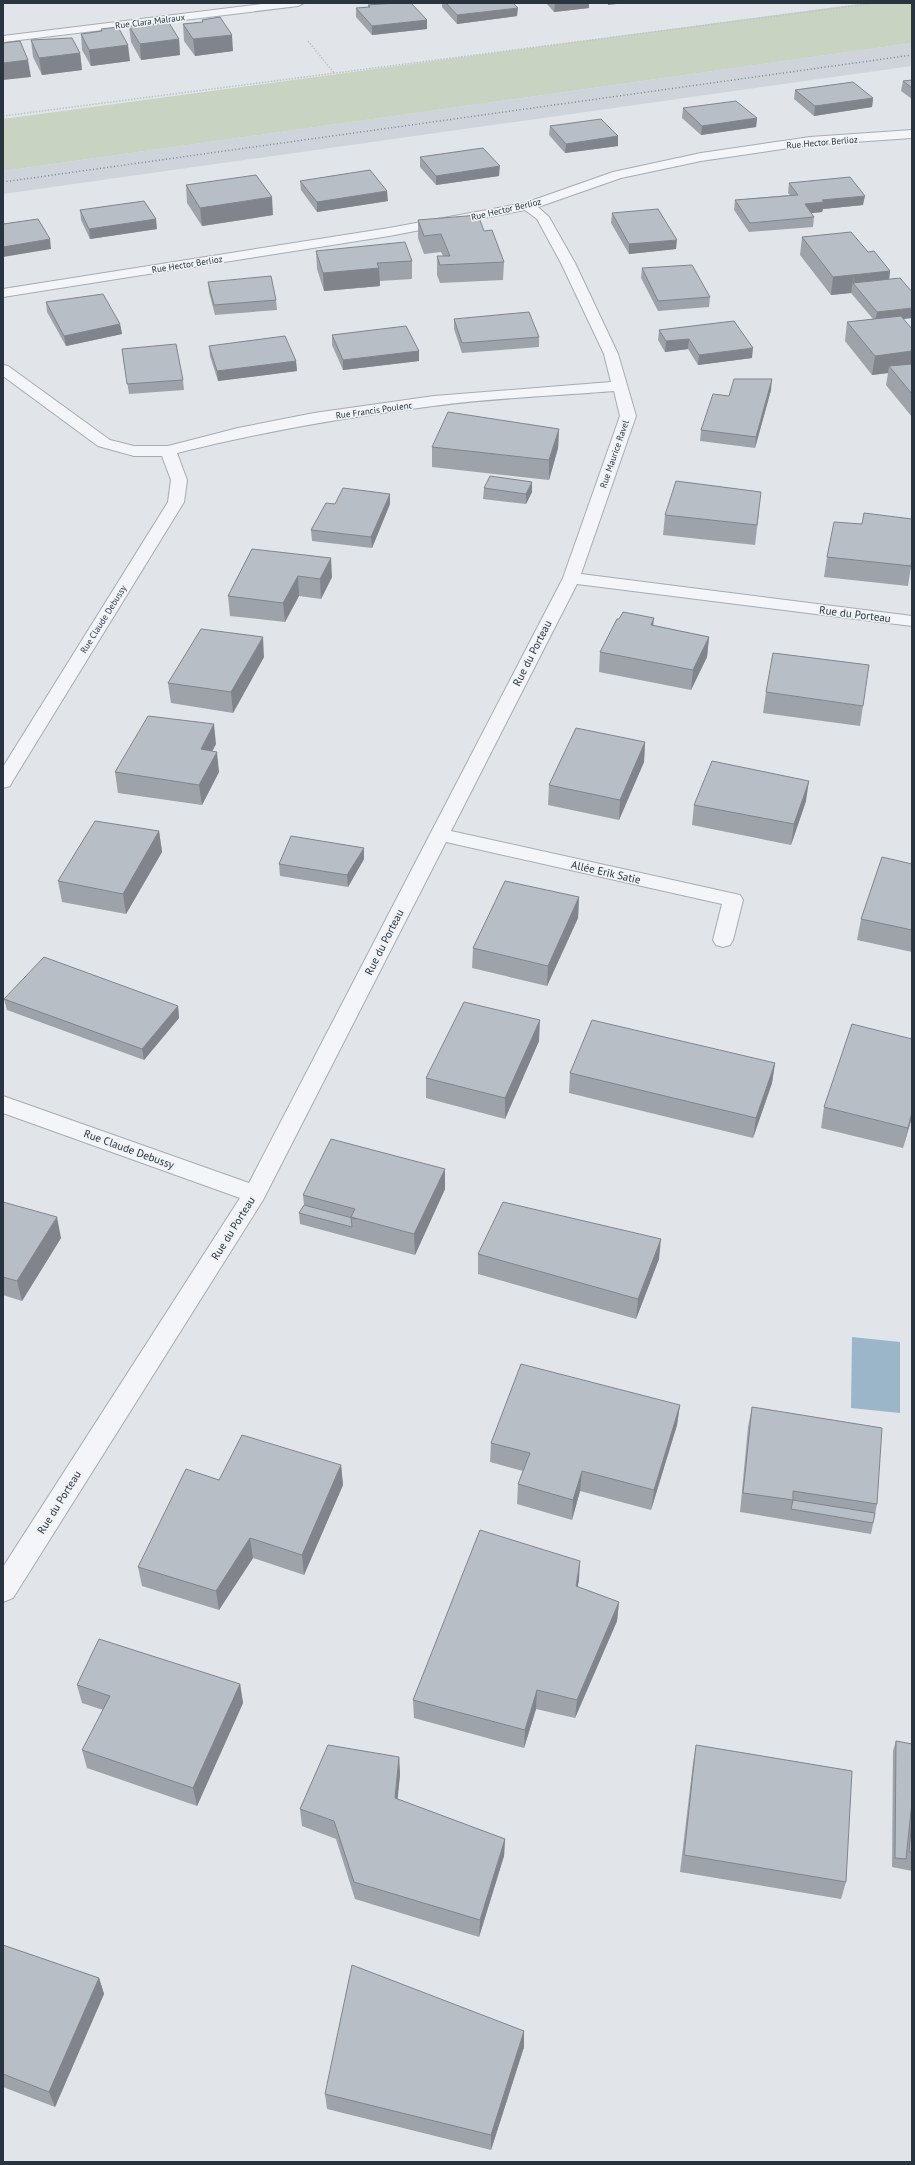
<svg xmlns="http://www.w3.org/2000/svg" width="915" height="2165" viewBox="0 0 915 2165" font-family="'PT Sans',sans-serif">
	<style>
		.built { fill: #cfd4db }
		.green { fill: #c8d3c2 }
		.water { fill: #9cb6c9 }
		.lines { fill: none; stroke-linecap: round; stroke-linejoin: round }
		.street-casing { stroke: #a6acb3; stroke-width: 2 }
		.path { stroke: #bec3c8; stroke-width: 1.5; stroke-dasharray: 1.5 1.5; stroke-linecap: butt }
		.street { fill: #f3f5f8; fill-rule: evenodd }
		.rail { stroke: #7a8693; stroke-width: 1.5; stroke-dasharray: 1 2.5; stroke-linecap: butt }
		.wall { fill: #9ea3aa }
		.shaded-wall { fill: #81858b }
		.building { fill: #b8bec6; stroke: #81858b }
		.labels { text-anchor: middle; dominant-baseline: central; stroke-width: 3; stroke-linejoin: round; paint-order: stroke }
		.far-street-label { font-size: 9px; fill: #293441; stroke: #f0f4f7 }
		.street-label { font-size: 11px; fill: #293441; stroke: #f0f4f7 }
	</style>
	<rect width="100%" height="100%" fill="#e1e5e9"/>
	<polygon class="built" points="912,43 912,66 3,194 3,171"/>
	<polygon class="green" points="865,3 912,3 912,43 3,171 3,119"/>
	<polygon class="water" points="852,1337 900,1342 900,1413 851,1408"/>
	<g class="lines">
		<defs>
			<g id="street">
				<polygon points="270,3 304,3 298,6 3,42 3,36"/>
				<path d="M912,130V138L810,145L701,161L621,178L538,207L549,217L575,263L618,354L636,416L581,574L912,616V626L577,584L451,831L740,895L743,900L733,940L730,945L723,947L716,945L713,940L722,904L446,842L263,1200L13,1598L3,1602V1567L240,1198L3,1113V1096L249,1183L563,578L620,416L614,391C553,396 492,398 433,406C346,417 261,432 177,453L187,480L184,502L12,782L10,786L3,788V767L168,502L171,480L162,456H134L98,446L3,376V365L8,366L110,440L134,446H168L238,428L314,413L434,396L611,382L604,354L561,263L537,219L525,210L389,236L3,297V289L389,228L525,203L613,172L701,153L810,137Z"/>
			</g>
		</defs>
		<use href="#street" class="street-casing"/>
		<g class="path">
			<polyline points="308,41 334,73"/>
			<polyline points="3,116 877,3"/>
		</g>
		<use href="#street" class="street"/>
		<polyline class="rail" points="3,182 912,55"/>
	</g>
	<g class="wall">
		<polygon points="442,3 513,3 517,16 457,24 442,7"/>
		<polygon points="546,3 589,3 589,8 554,12"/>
		<polygon points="368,5 427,29 372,35 356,17 356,8 368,7"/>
		<polygon points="202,20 233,51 195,56 184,41 183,24 202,22"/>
		<polygon points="129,26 179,39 180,55 141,60 131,42"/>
		<polygon points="101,29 130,61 91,66 82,50 81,34 101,32"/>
		<polygon points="31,40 80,53 82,70 42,75 33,57"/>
		<polygon points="912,80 912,99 901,91 903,81"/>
		<polygon points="795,90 873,98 872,107 814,116 794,99"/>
		<polygon points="683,108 757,118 756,127 701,135 682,118"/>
		<polygon points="550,126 618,136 618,146 565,153 549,135"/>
		<polygon points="420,157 499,176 436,185 420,167"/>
		<polygon points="300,181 388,201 317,212 301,190"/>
		<polygon points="789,183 863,205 823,209 822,212 811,213 814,217 813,227 749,232 734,210 735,200 790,195 788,193"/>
		<polygon points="186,185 273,215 202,226 187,203"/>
		<polygon points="80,210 157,229 90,239 81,220"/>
		<polygon points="612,213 676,249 629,254 611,223"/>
		<polygon points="418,220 504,262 503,280 440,283 437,275 437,256 443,256 441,252 424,254 418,238"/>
		<polygon points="802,237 868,252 890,271 889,279 903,319 912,329 912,417 886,385 888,373 872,375 845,341 847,322 873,319 851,293 831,295 800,255"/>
		<polygon points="316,251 412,261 412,279 380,281 380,286 324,291 317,269"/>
		<polygon points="642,268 710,297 709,307 658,311 641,278"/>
		<polygon points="208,282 276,300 277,310 215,315 209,292"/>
		<polygon points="46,302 120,324 122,334 66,346 47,312"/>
		<polygon points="454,319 539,337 539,347 462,353 454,329"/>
		<polygon points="659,330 752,358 698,365 688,349 665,352 658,340"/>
		<polygon points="332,335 419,351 419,361 343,370 332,345"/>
		<polygon points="209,346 296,361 297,371 218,381 210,356"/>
		<polygon points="122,349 183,380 184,390 129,394"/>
		<polygon points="771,390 755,448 700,441 701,430 729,396"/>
		<polygon points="559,429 558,448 549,480 432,467 432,447"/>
		<polygon points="484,488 532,492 526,504 483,499"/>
		<polygon points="390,494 390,504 372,548 312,541 311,530"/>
		<polygon points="759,512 755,545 663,535 665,515"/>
		<polygon points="862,524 912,560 908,586 824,577 827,557"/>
		<polygon points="252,549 332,577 321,599 299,596 285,622 230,616 228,596"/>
		<polygon points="653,625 709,637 707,657 691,690 599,672 600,652"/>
		<polygon points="264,657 233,713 171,703 168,683"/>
		<polygon points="766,692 863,706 860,726 763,713"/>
		<polygon points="645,742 644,762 619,820 548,805 549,785"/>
		<polygon points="216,744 212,751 219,772 202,805 118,793 115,772"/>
		<polygon points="806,801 791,845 692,825 694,805"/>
		<polygon points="159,831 162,852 126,914 62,902 58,881"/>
		<polygon points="364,859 348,887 280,876 279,864"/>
		<polygon points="912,864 912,952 857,940 861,919"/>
		<polygon points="579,897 578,918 547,986 472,968 473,948"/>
		<polygon points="4,999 178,1006 179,1018 144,1060 7,1010"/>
		<polygon points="912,1039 912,1117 903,1148 821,1128 824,1107"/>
		<polygon points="539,1041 505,1119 426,1098 426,1078"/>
		<polygon points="775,1063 772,1083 753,1138 569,1093 570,1073"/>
		<polygon points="445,1189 415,1255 300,1224 299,1213 304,1205 303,1195"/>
		<polygon points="3,1202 61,1238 22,1301 3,1295"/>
		<polygon points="478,1254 659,1259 636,1319 478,1274"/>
		<polygon points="680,1405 677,1425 651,1510 580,1491 572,1520 517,1504 518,1484 523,1471 490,1462 491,1443"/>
		<polygon points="752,1407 877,1504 871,1534 740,1512 748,1427"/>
		<polygon points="341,1465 343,1485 304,1575 253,1558 219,1610 142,1586 138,1567 219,1480"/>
		<polygon points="579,1580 577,1587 619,1602 617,1621 575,1718 536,1709 524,1748 414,1718 413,1700"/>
		<polygon points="240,1684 243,1703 197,1806 87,1768 82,1750 103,1710 82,1703 77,1685"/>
		<polygon points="896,1741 912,1744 912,1871 892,1867 893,1751"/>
		<polygon points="696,1745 846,1882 841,1899 680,1872 693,1763"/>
		<polygon points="399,1757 400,1775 397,1799 505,1839 504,1856 479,1937 355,1899 336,1839 302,1826 300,1809"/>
		<polygon points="3,1945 99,1978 104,1994 55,2107 3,2087"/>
		<polygon points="524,2047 491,2150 327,2109 325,2094"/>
	</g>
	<g class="shaded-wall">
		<polygon points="555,3 589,3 589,8 554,12"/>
		<polygon points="608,3 626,3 608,5"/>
		<polygon points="518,8 517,16 457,24 457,15"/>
		<polygon points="427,20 427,29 372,35 372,26"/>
		<polygon points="232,35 233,51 195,56 193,39"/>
		<polygon points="179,39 180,55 141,60 140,44"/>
		<polygon points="128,45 130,61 91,66 89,50"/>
		<polygon points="80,53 82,70 42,75 39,58"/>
		<polygon points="28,60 31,77 3,80 3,63"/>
		<polygon points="873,98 872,107 814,116 815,106"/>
		<polygon points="757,118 756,127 701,135 702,126"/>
		<polygon points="618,136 618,146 565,153 566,144"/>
		<polygon points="500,166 499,176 436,185 436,176"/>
		<polygon points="387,191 388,201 317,212 317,202"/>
		<polygon points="865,196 863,205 823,209 822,212 803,214 805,204 822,200"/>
		<polygon points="272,197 273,215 202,226 200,208"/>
		<polygon points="156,219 157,229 90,239 89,229"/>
		<polygon points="50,239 51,249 3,257 3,247"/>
		<polygon points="677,240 676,249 629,254 629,244"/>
		<polygon points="379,268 380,286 324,291 323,273"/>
		<polygon points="890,271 888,289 853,283 854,275"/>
		<polygon points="854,275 851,293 831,295 833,277"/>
		<polygon points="912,308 912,318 875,323 877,312"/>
		<polygon points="120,324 122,334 66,346 64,336"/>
		<polygon points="689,339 688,349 665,352 666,341"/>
		<polygon points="753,348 752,358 698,365 699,355"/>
		<polygon points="419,351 419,361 343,370 343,360"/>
		<polygon points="912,351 912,370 889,366 888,373 872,375 875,356"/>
		<polygon points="296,361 297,371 218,381 217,371"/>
		<polygon points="772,379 771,390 755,448 756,437"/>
		<polygon points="559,429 558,448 549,480 549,460"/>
		<polygon points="532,482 532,492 526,504 526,494"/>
		<polygon points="390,494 390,504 372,548 371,537"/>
		<polygon points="331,558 332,577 321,599 320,579"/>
		<polygon points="298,576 299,596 285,622 283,603"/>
		<polygon points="654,618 652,638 651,625"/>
		<polygon points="263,637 264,657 233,713 231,692"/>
		<polygon points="709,637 707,657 691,690 693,670"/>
		<polygon points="214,724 216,744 203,769 201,749"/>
		<polygon points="645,742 644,762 619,820 620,800"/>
		<polygon points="217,752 219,772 202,805 199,785"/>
		<polygon points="809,781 806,801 791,845 794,824"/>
		<polygon points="159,831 162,852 126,914 123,894"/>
		<polygon points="364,848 364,859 348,887 347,875"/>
		<polygon points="579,897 578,918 547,986 548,966"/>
		<polygon points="178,1006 179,1018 144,1060 142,1049"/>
		<polygon points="540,1020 539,1041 505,1119 505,1098"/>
		<polygon points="775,1063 772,1083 753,1138 756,1118"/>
		<polygon points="912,1112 912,1117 903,1148"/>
		<polygon points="445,1169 445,1189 415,1255 414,1234"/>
		<polygon points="57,1217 61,1238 22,1301 17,1281"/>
		<polygon points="661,1239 659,1259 636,1319 638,1299"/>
		<polygon points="680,1405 677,1425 651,1510 654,1490"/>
		<polygon points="341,1465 343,1485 304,1575 302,1555"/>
		<polygon points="582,1471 580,1491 572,1520 573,1500"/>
		<polygon points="250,1538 253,1558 219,1610 216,1591"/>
		<polygon points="580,1561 579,1580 574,1606 576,1586"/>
		<polygon points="619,1602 617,1621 575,1718 577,1700"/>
		<polygon points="240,1684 243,1703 197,1806 193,1788"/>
		<polygon points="537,1690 536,1709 524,1748 525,1730"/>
		<polygon points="399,1757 400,1775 396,1815 395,1798"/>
		<polygon points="505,1839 504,1856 479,1937 480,1920"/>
		<polygon points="99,1978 104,1994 55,2107 49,2092"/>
		<polygon points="524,2031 524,2047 491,2150 491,2135"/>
	</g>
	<g class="building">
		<polygon points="394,3 411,3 427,20 372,26 356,8 370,7 368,5"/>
		<polygon points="446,3 513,3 518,8 457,15"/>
		<polygon points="220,17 232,35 193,39 183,24 203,22 202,20"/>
		<polygon points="169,23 179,39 140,44 129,26"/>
		<polygon points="118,27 128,45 89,50 81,34 102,31 101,29"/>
		<polygon points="72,38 80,53 39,58 31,40"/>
		<polygon points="20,41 28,60 3,63 3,43"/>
		<polygon points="912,80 912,88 903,81"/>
		<polygon points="853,82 873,98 815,106 795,90"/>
		<polygon points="736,101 757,118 702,126 683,108"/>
		<polygon points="601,119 618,136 566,144 550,126"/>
		<polygon points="483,148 500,166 436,176 420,157"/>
		<polygon points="370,170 387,191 317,202 300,181"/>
		<polygon points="256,175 272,197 200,208 186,185"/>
		<polygon points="850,177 865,196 822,200 824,202 805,204 814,217 750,223 735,200 798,195 789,183"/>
		<polygon points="144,201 156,219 89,229 80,210"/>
		<polygon points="658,209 677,240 629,244 612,213"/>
		<polygon points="478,215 484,231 492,230 504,262 440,265 437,256 450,256 441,234 424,236 418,220"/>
		<polygon points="38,219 50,239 3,247 3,224"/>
		<polygon points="851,232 868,252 874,251 890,271 833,277 802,237"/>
		<polygon points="405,242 412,261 377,263 379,268 323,273 316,251"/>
		<polygon points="692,265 710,297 658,301 642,268"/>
		<polygon points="271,276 276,300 214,305 208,282"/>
		<polygon points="900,278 912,292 912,308 877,312 853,283"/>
		<polygon points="103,294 120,324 64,336 46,302"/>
		<polygon points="529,312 539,337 462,343 454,319"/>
		<polygon points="901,316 912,329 912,351 875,356 847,322"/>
		<polygon points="734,321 753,348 699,355 689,339 666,341 659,330"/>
		<polygon points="406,326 419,351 343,360 332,335"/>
		<polygon points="285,336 296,361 217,371 209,346"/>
		<polygon points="176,344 183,380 127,384 122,349"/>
		<polygon points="912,364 912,394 889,366"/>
		<polygon points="734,379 772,379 756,437 701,430 713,394 729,396"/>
		<polygon points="448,412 559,429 549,460 432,447"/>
		<polygon points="490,476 532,482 526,494 484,488"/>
		<polygon points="676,481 761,492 757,525 665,515"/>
		<polygon points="343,488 390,494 371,537 311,530 326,503 335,504"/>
		<polygon points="864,513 912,519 912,560 911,566 827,557 834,522 862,524"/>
		<polygon points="252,549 331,558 320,579 298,576 283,603 228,596"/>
		<polygon points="623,612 654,618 651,625 709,637 693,670 600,652 617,619 619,619"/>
		<polygon points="201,629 263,637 231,692 168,683"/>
		<polygon points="773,653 869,665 863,706 766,692"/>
		<polygon points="148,716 214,724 201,749 217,752 199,785 115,772"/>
		<polygon points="576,728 645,742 620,800 549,785"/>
		<polygon points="712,761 809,781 794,824 694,805"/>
		<polygon points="95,821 159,831 123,894 58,881"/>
		<polygon points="291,836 364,848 347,875 279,864"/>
		<polygon points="882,857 912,864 912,930 861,919"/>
		<polygon points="505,881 579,897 548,966 473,948"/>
		<polygon points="44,957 178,1006 142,1049 4,999"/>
		<polygon points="464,1002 540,1020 505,1098 426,1078"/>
		<polygon points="592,1020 775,1063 756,1118 570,1073"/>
		<polygon points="852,1024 912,1039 912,1112 908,1128 824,1107"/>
		<polygon points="331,1139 445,1169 414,1234 351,1217 355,1209 303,1195"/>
		<polygon points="3,1202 57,1217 17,1281 3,1277"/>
		<polygon points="503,1202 661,1239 638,1299 478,1254"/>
		<polygon points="304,1205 356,1219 351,1217 352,1227 299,1213"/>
		<polygon points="521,1364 680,1405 654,1490 582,1471 573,1500 518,1484 530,1453 491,1443"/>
		<polygon points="752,1407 882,1428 877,1504 793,1491 793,1500 743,1493"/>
		<polygon points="242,1435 341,1465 302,1555 250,1538 216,1591 138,1567 186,1469 219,1480"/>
		<polygon points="793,1500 875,1513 873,1523 791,1509"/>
		<polygon points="480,1530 580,1561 576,1586 619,1602 577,1700 537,1690 525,1730 413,1700"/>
		<polygon points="99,1639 240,1684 193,1788 82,1750 110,1696 77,1685"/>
		<polygon points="896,1741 912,1744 912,1802 906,1859 895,1858"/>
		<polygon points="328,1745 399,1757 395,1798 505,1839 480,1920 354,1882 334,1821 300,1809"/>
		<polygon points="696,1745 852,1771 846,1882 684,1855"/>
		<polygon points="912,1819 912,1852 909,1852"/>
		<polygon points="3,1945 99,1978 49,2092 3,2074"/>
		<polygon points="352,1965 524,2031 491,2135 325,2094"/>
	</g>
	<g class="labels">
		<g class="far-street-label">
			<text transform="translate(150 21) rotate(-7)">Rue Clara Malraux</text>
			<text transform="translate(822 142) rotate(-5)">Rue Hector Berlioz</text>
			<text transform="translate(506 209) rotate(-13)">Rue Hector Berlioz</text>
			<text transform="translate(187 264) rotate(-9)">Rue Hector Berlioz</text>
			<text transform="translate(374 410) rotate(-8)">Rue Francis Poulenc</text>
			<text transform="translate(614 454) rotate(-71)">Rue Maurice Ravel</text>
			<text transform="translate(103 619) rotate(-58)">Rue Claude Debussy</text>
		</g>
		<g class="street-label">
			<text transform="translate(855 614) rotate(7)">Rue du Porteau</text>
			<text transform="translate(532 653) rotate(-63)">Rue du Porteau</text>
			<text transform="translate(606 872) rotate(13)">Allée Erik Satie</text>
			<text transform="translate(384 942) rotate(-63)">Rue du Porteau</text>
			<text transform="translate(129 1149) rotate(20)">Rue Claude Debussy</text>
			<text transform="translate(233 1228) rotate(-58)">Rue du Porteau</text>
			<text transform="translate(59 1502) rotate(-58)">Rue du Porteau</text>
		</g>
	</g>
	<rect width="915" height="2165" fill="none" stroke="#293441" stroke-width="8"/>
</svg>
